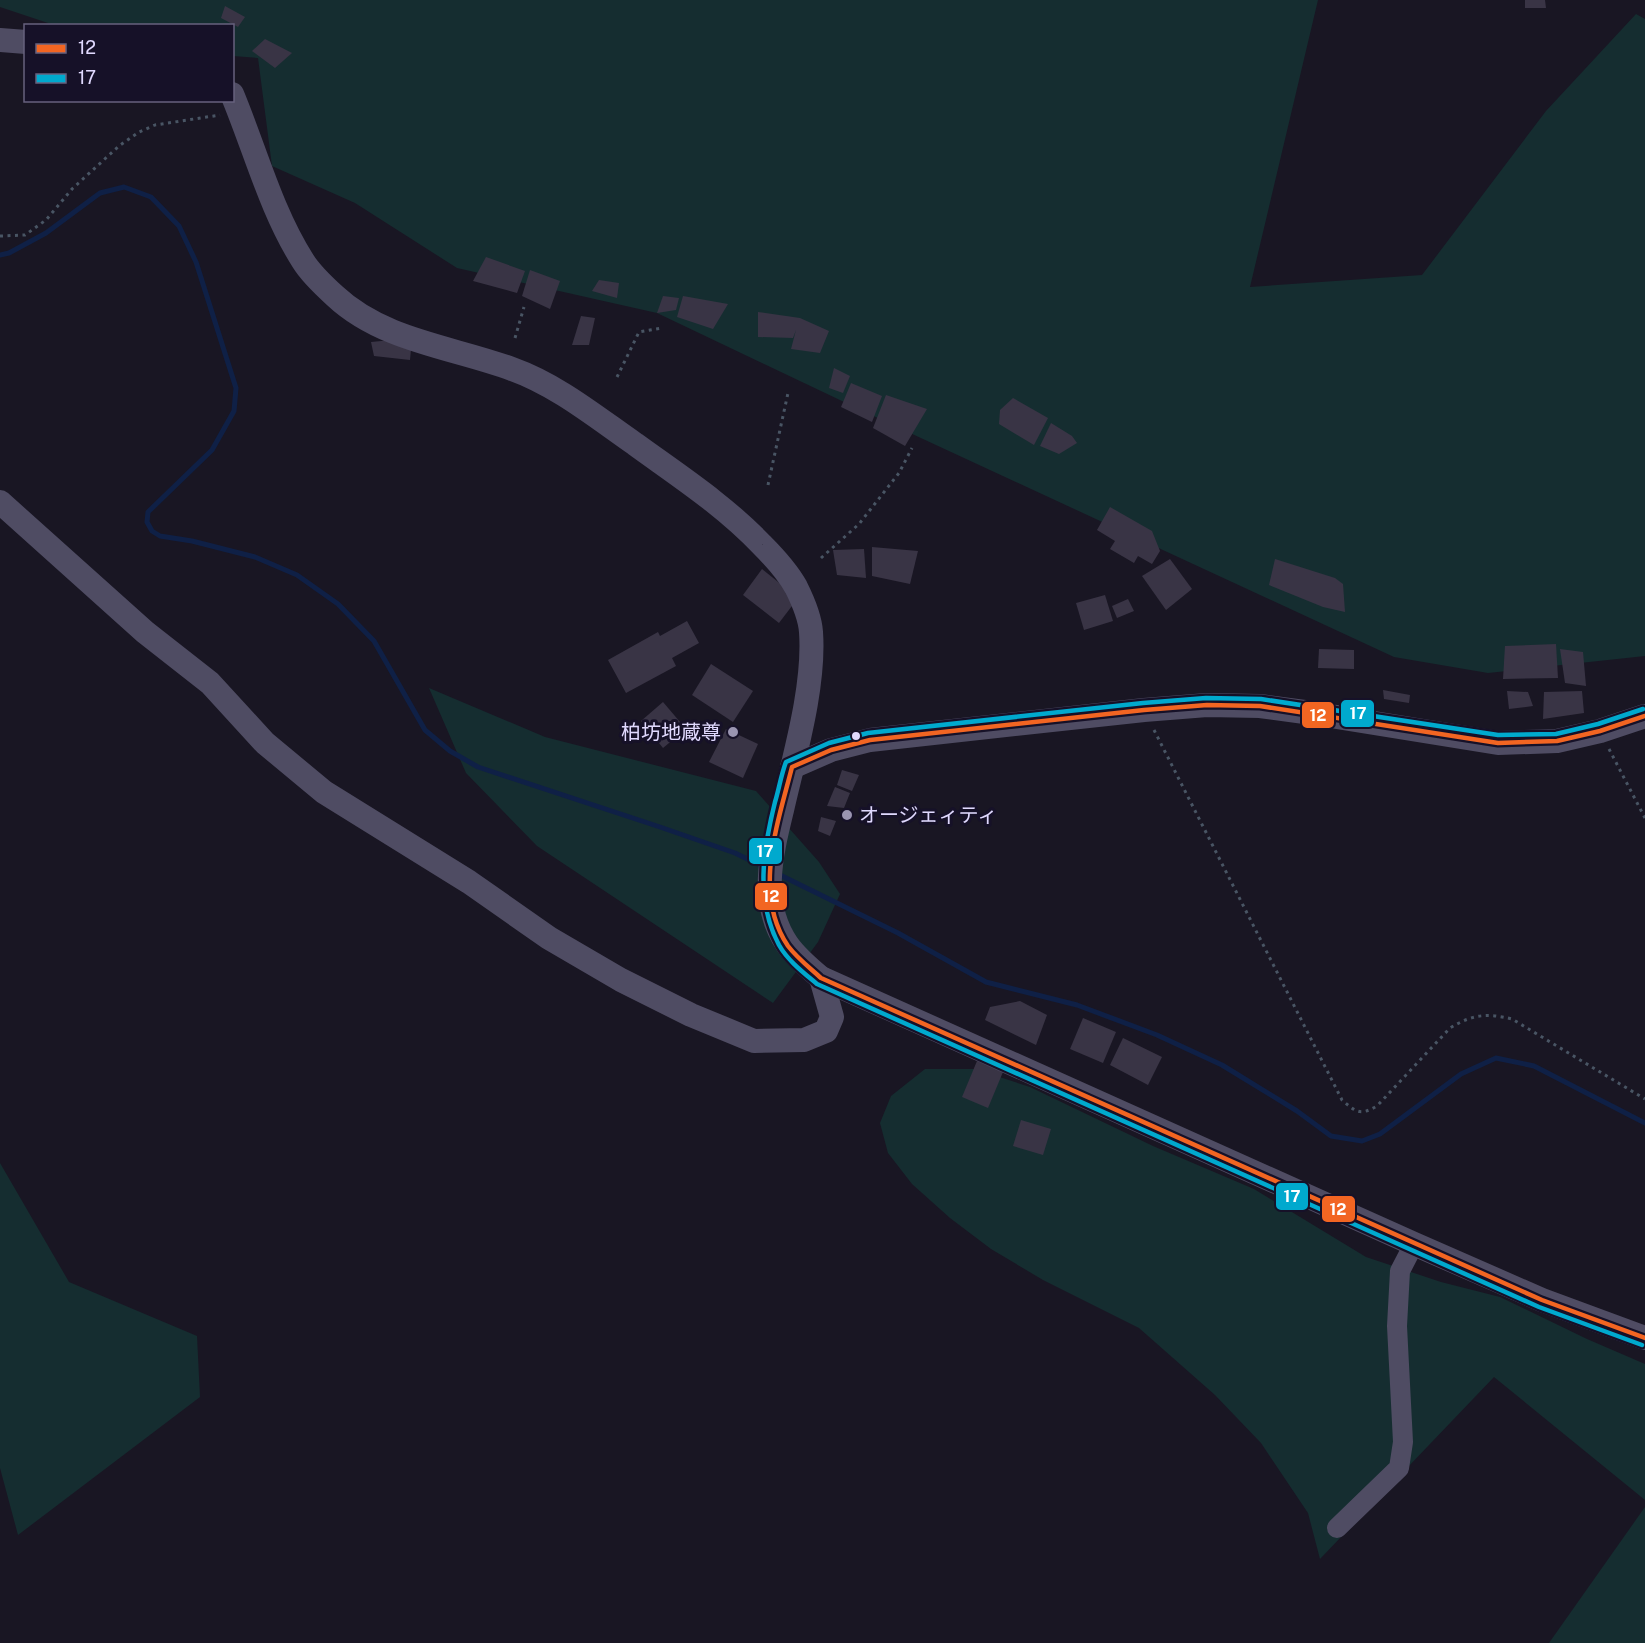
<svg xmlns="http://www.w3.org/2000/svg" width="1645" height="1643" viewBox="0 0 1645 1643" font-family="'Public Sans','Noto Sans JP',sans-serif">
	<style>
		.green { fill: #152d30 }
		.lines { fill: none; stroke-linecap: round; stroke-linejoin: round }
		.stream { stroke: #0f2046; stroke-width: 5 }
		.building { fill: #393445 }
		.path { stroke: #495564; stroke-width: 3; stroke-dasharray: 3 4.5; stroke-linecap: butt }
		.minor { stroke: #4f4c63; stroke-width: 20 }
		.tertiary { stroke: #4f4c63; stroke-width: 24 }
		.bus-1-casing { stroke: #161128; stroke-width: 9 }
		.bus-2-casing { stroke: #161128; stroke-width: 9 }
		.bus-1 { stroke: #f26522; stroke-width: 4.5 }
		.bus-2 { stroke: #00a9ce; stroke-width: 4.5 }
		.poi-dot { fill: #9a95b1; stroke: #161128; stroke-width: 2 }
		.bus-dot { fill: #e0d9fe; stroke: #161128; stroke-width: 2 }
		.labels { text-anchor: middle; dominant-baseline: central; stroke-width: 6; stroke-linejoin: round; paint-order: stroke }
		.poi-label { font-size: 20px; fill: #e0d9fe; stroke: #161128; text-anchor: end }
		.line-badge { stroke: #161128; stroke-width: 2 }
		.badge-label { font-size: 16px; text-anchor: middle; font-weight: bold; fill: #fff }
	</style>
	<rect width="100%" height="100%" fill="#191623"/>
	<g class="green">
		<polygon points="0,0 1318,0 1250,287 1422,275 1546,111 1636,14 1645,19 1645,656 1488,673 1394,657 882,420 657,313 457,268 355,203 272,166 258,58 233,56 232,26 54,25 0,7"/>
		<polygon points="429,688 545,737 756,791 819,862 840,894 818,942 773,1003 537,846 466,773"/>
		<polygon points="925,1069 975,1069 1030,1087 1153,1146 1254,1189 1366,1257 1441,1282 1500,1297 1587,1339 1645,1364 1645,1500 1494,1377 1320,1559 1308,1513 1261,1443 1215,1395 1139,1328 1043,1280 991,1249 950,1218 912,1184 888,1153 880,1123 891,1096"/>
		<polygon points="0,1163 69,1282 197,1336 200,1397 18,1535 0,1468"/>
		<polygon points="1645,1507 1645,1643 1549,1643"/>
	</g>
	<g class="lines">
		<g class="stream">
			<polyline points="0,255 9,253 46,233 100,193 124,187 151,197 179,226 196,262 236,388 234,411 212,450 148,512 147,522 152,531 160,536 192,541 255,557 297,575 338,604 374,641 425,730 450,751 478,767 660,827 735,853 764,867"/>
			<polyline points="778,874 898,933 986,982 1077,1005 1157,1035 1222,1065 1297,1111 1331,1136 1362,1141 1380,1134 1461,1074 1496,1058 1534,1066 1645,1123"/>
		</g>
	</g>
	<g class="building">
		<polygon points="1525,0 1545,0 1546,8 1525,8"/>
		<polygon points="225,6 245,17 238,27 221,18"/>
		<polygon points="265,39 292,53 275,68 252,51"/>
		<polygon points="486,257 525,271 517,293 473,281"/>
		<polygon points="530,270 560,281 550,309 522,296"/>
		<polygon points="599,280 619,283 617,298 592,291"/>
		<polygon points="663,296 679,298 676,310 657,313"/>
		<polygon points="683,296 728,304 713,329 677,317"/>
		<polygon points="758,312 800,318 829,331 820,353 791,349 796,330 793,338 758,337"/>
		<polygon points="581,316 595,318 589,345 572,345"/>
		<polygon points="412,338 410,360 374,356 371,342"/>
		<polygon points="834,368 850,376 843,393 829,388"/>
		<polygon points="851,383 882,396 872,422 841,407"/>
		<polygon points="886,395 927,409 905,446 873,428"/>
		<polygon points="1013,398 1048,418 1034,445 999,424 1000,410"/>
		<polygon points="1051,423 1072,436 1077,443 1059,454 1040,446"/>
		<polygon points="1110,507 1152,531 1160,551 1152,564 1138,556 1134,563 1110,549 1115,541 1097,530"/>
		<polygon points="872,547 918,551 910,584 872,576"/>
		<polygon points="864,549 866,578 837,575 833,550"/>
		<polygon points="1170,559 1192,589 1166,610 1142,576"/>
		<polygon points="1275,559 1335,578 1343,584 1345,612 1323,607 1269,585"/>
		<polygon points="762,569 798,598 779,623 743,595"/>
		<polygon points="1105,595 1113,621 1084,630 1076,603"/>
		<polygon points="1128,599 1134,611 1117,618 1112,606"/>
		<polygon points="687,621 699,643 672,658 676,666 626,693 608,660 658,632 660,636"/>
		<polygon points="1556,644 1558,678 1503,679 1505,646"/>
		<polygon points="1319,649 1354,650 1354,669 1318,668"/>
		<polygon points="1560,649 1583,652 1586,686 1565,683"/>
		<polygon points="711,664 753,691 733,722 692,695"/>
		<polygon points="1383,690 1410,695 1409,703 1384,699"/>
		<polygon points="1507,691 1528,692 1533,706 1509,709"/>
		<polygon points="1582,691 1584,713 1543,719 1544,692"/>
		<polygon points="663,702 686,729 663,748 641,721"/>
		<polygon points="726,729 758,744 743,778 709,762"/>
		<polygon points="842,770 859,775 852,791 837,785"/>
		<polygon points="835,787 850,793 844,808 827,806"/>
		<polygon points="821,817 836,821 830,836 818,831"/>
		<polygon points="1020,1001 1047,1015 1036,1045 985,1020 990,1007"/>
		<polygon points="1083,1018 1116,1032 1103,1063 1070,1049"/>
		<polygon points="1123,1038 1162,1057 1148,1085 1110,1065"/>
		<polygon points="977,1061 1003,1072 988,1108 962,1097"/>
		<polygon points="1021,1120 1051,1129 1043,1155 1013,1146"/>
	</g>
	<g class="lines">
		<g class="path">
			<polyline points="0,236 25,235 46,220 72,189 119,146 139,132 155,125 220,115"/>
			<polyline points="515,338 524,307"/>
			<polyline points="617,377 639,332 662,328"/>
			<polyline points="768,485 788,393"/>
			<polyline points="821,558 859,524 899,473 912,448"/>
			<path d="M1154,730L1342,1100C1356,1112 1360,1116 1377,1106L1450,1028C1473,1014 1487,1013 1512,1019L1645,1099"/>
			<polyline points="1609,749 1645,818"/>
		</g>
		<polyline class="minor" points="1337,1528 1399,1468 1403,1442 1397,1326 1400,1271 1414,1244"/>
		<g class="tertiary">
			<polyline points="0,40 26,42"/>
			<path d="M232,94C255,149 271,211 303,261C311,274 324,286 335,296C383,341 453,347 512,369C557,385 596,417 635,444C679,476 724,505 762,545C775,558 787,571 796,587C803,601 810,617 811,632C815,687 794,757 782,810C771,855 759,903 787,944C796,957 809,968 821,978L1414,1244L1542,1300L1645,1338"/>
			<polyline points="0,502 145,632 210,683 265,743 324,792 469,882 549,938 621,980 691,1015 754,1041 804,1040 826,1031 832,1017 821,978"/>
			<polyline points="792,767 831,750 870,740 1144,710 1207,705 1260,706 1312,713 1498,743 1557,741 1600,731 1645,716"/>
		</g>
		<defs>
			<path id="bus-1" d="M1645,716L1600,731L1557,741L1498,743L1260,706L1207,705L1144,710L870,740L831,750L792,767C778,823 752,893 788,946C797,958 810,968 821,978L1542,1300L1645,1338"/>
			<path id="bus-2" d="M1642,1345L1539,1307L817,984C804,973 788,961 779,945C755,900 763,850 775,802C779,789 781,775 786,762L829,743L868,733L1143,703L1206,698L1261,699L1498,735L1556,734L1598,724L1643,709"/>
		</defs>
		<use href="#bus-1" class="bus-1-casing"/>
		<use href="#bus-2" class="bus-2-casing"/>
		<use href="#bus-1" class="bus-1"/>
		<use href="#bus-2" class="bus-2"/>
	</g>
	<g class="poi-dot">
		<circle cx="733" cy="732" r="6"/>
		<circle cx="847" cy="815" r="6"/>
	</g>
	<circle class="bus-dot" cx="856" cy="736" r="5"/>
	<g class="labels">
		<g class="poi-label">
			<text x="721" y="732">柏坊地蔵尊</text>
			<text x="859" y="815" text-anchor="start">オージェィティ</text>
		</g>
	</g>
	<g class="line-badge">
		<rect x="1340" y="699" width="35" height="29" rx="6" fill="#00a9ce"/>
		<rect x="1301" y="701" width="34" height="28" rx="6" fill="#f26522"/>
		<rect x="748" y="837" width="35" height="28" rx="6" fill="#00a9ce"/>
		<rect x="754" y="882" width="34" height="29" rx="6" fill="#f26522"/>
		<rect x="1275" y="1182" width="34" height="29" rx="6" fill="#00a9ce"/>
		<rect x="1321" y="1195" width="35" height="28" rx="6" fill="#f26522"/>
	</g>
	<g class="badge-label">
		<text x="1358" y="719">17</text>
		<text x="1318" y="721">12</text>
		<text x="765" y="857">17</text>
		<text x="771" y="902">12</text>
		<text x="1292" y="1202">17</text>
		<text x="1338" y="1215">12</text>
	</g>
	<rect x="24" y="24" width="210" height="78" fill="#161128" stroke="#67617e" stroke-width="1.5"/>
	<rect x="36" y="44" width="30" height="9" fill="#f26522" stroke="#67617e" stroke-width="1.5"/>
	<text x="78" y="54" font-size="18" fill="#e0d9fe">12</text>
	<rect x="36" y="74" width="30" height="9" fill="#00a9ce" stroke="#67617e" stroke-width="1.5"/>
	<text x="78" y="84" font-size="18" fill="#e0d9fe">17</text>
</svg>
